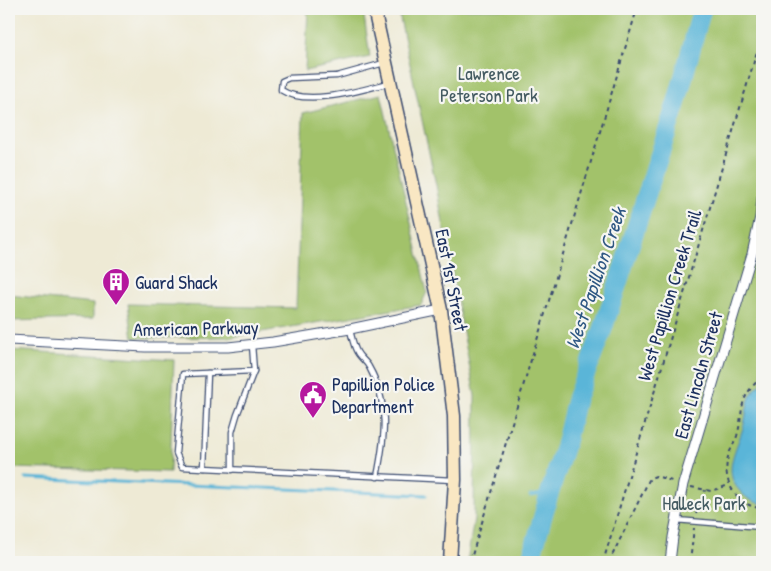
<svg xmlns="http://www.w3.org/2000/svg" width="771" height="571" viewBox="0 0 771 571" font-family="'Patrick Hand',sans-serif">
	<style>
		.green { fill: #a2c26b; stroke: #5e7864 }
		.water { fill: #5ab5d8; stroke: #3a729b }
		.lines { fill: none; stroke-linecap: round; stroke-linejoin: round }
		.stream { stroke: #5ab5d8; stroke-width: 3 }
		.river { stroke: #5ab5d8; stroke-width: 19 }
		.service-casing { stroke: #3b4b70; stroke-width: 7 }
		.minor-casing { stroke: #3b4b70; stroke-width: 11 }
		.secondary-casing { stroke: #3b4b70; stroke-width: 15 }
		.path { stroke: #3b4b70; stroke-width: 2; stroke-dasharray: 4 4; stroke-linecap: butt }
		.service { stroke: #fff; stroke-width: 4.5 }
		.minor { stroke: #fff; stroke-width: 9 }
		.secondary { stroke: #f9e7c3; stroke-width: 12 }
		.labels { text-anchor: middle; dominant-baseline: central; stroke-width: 4.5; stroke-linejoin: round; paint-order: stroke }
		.park-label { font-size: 19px; fill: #445b62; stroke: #f6f6f2 }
		.street-label { font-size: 19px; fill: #1b2f5e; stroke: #f6f6f2 }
		.poi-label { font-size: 19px; fill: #1b2f5e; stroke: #f6f6f2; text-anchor: start }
		.water-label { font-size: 20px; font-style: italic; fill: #2e5783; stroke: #f6f6f2 }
	</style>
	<rect width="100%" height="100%" fill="#f6f6f2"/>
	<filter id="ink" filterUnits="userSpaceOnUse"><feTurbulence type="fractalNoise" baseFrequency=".02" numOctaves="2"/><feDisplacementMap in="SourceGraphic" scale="10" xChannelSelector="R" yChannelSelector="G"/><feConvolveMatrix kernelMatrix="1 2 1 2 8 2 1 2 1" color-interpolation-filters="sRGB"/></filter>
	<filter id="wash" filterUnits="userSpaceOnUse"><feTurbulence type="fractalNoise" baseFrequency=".0096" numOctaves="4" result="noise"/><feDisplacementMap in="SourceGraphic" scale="20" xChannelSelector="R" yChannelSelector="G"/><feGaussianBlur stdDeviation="1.12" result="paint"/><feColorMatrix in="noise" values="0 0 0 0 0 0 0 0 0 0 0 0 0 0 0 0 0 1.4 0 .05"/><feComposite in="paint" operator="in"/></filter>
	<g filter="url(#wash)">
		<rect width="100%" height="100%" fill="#eeead5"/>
		<g class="green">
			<polygon points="308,9 363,9 370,57 305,71"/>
			<polygon points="398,9 762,9 762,562 467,562 474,518 475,396 436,185"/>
			<polygon points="381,94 427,292 421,305 232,337 133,338 128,304 296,308 303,113"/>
			<polygon points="9,295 93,304 93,319 9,321"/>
			<polygon points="9,350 174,360 170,472 9,468"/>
		</g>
		<path class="water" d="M762,383V504C753,502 745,498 739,490C722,471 737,449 743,428C749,408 744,397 762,383Z"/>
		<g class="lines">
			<g class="stream">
				<polyline points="25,478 426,495"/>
				<polyline points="530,496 549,493"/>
			</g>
			<polyline class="river" points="530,562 548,498 566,442 576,399 603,329 677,101 702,9"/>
		</g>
	</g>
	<g filter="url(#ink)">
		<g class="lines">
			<defs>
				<g id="service">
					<path d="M384,63L337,76L289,78L282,81L281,90C307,107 361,90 389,83"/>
					<path d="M350,330C352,337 353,345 357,352C360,358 366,361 369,367C390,404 385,437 377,477"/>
					<polyline points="252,345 254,371 183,374 176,453 182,467 454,480"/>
					<polyline points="204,468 208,373"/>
					<polyline points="232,470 232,432 237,415 254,371"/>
					<polyline points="676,520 762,527"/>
				</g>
				<g id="minor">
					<polyline points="9,340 145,347 228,347 273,342 350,329 441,310"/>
					<polyline points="670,562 673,537 683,484 752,254 760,217 762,198"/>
				</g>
				<polyline id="secondary" points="374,9 441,310 454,416 455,480 450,562"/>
			</defs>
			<use href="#service" class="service-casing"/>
			<use href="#minor" class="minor-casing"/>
			<use href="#secondary" class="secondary-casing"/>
			<g class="path">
				<path d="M762,377C736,400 745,408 737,436C734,445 728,452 727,462C723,484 739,507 762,508"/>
				<polyline points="691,487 711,491 729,485"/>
				<polyline points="696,514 705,490"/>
				<polyline points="470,562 637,9"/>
				<polyline points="603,562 762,35"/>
				<polyline points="609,562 650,478 656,476 675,482"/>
				<polyline points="690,562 694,528"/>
			</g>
			<use href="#service" class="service"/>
			<use href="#minor" class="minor"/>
			<use href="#secondary" class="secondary"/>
		</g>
	</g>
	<defs>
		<symbol id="building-pin" viewBox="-11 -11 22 30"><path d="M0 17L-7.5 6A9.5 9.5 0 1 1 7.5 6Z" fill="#b5179e" stroke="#f6f6f2"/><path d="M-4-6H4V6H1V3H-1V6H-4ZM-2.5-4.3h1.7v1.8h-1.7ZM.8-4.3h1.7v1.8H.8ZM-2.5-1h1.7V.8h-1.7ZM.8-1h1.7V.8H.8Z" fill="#fff"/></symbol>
		<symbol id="civic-pin" viewBox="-11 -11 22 30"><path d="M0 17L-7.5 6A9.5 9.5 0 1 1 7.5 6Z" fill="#b5179e" stroke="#f6f6f2"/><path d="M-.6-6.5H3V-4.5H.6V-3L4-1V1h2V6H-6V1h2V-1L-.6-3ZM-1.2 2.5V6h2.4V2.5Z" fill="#fff"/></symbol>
	</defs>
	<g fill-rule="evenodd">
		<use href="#building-pin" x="100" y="266" width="32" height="43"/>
		<use href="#civic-pin" x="297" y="379" width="32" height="43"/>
	</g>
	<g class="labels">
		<g class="park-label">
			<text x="489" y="73">Lawrence<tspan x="489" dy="22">Peterson Park</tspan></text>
			<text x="704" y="503">Halleck Park</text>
		</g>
		<g class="street-label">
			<text transform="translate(452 280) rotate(79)">East 1st Street</text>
			<text transform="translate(669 295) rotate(-73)">West Papillion Creek Trail</text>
			<text transform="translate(196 328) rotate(-1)">American Parkway</text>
			<text transform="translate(698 375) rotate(-74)">East Lincoln Street</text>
		</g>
		<g class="poi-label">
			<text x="135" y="282">Guard Shack</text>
			<text x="332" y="384">Papillion Police<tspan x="332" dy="22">Department</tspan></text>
		</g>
		<g class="water-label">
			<text transform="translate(595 278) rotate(-71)">West Papillion Creek</text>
		</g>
	</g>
	<rect width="771" height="571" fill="none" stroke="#f6f6f2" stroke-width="30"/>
</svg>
